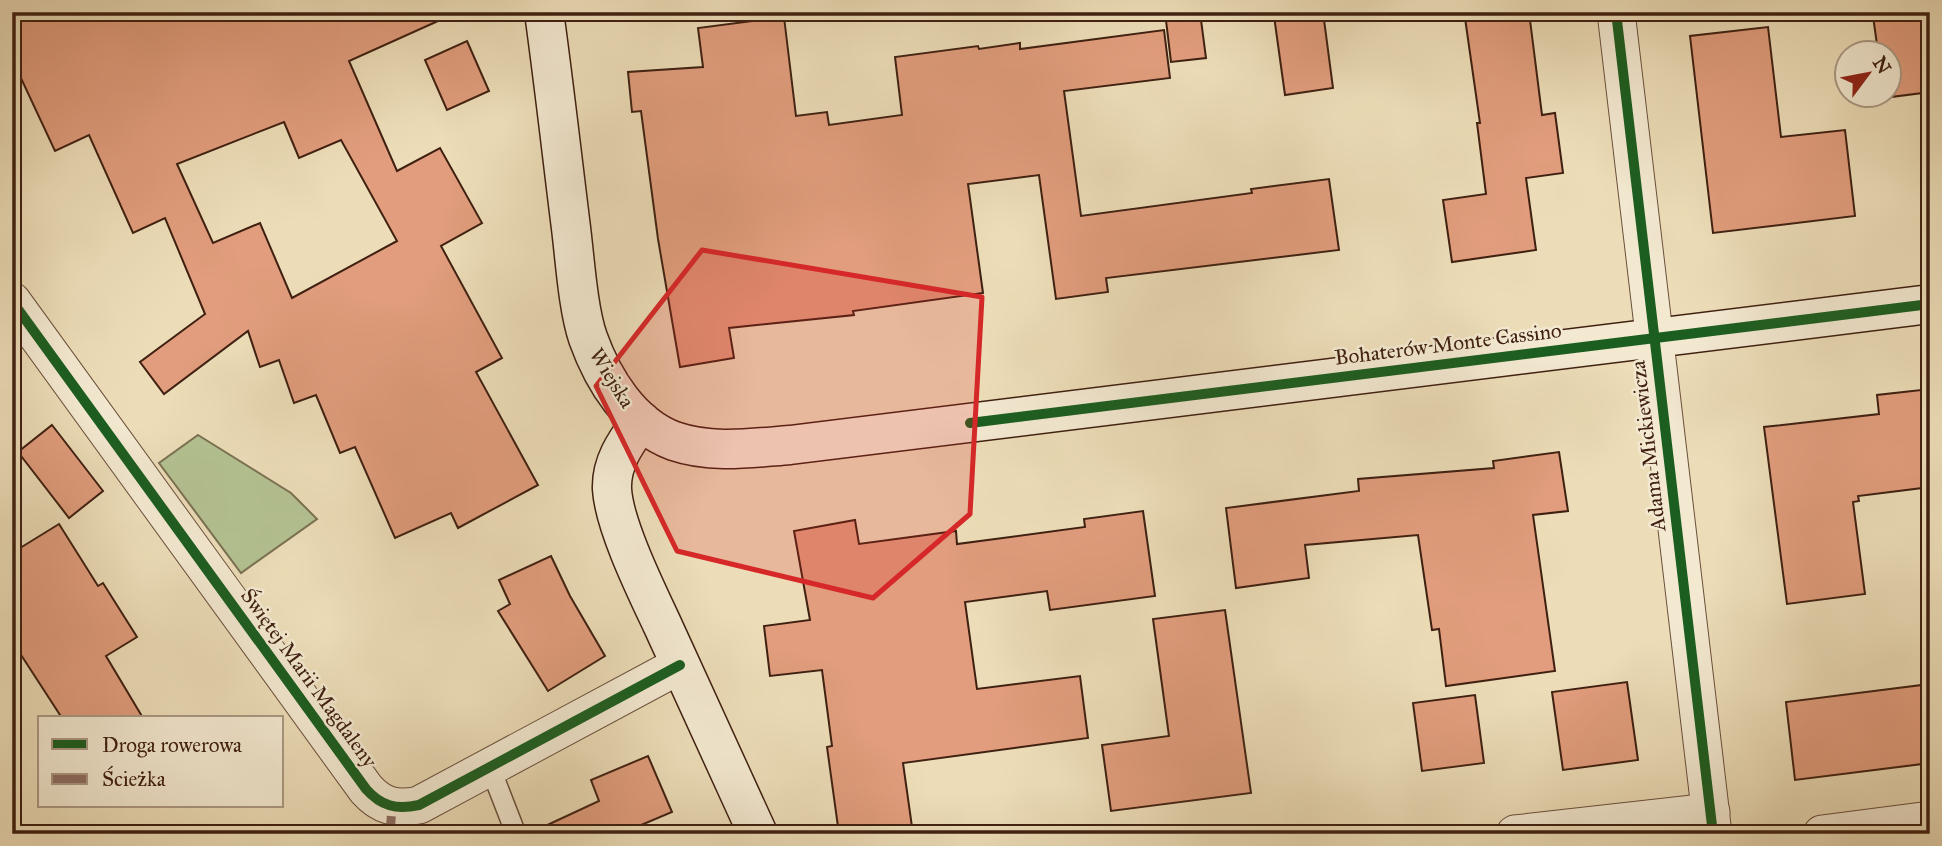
<svg xmlns="http://www.w3.org/2000/svg" width="1942" height="846" viewBox="0 0 1942 846" font-family="'IM FELL Great Primer',serif">
	<style>
		.green { fill: #b4c292; stroke: #7a7152; stroke-width: 2 }
		.building { fill: #e19d7d; stroke: #3f2011; stroke-width: 2; fill-rule: evenodd }
		.lines { fill: none; stroke-linecap: round; stroke-linejoin: round }
		.lane-casing { stroke: #6a4f3b; stroke-width: 22 }
		.street-casing { stroke: #6a4f3b; stroke-width: 39 }
		.secondary-casing { stroke: #3f2011; stroke-width: 41 }
		.lane { stroke: #f3e9d1; stroke-width: 19 }
		.street { stroke: #f3e9d1; stroke-width: 37 }
		.secondary { stroke: #f3e9d1; stroke-width: 38 }
		.quiet { stroke: #8d6e63; stroke-width: 9; stroke-dasharray: 18 9; stroke-linecap: butt }
		.cycleway-casing { stroke: #f3e9d1; stroke-width: 15 }
		.cycleway { stroke: #1b5e20; stroke-width: 10 }
		.marked { fill: #d62828; fill-opacity: 0.2; stroke: #d62828; stroke-width: 5; stroke-linejoin: round }
		.labels { text-anchor: middle; dominant-baseline: central; stroke-width: 5; stroke-linejoin: round; paint-order: stroke }
		.street-label { font-size: 21px; fill: #3f2011; stroke: #f3e9d1 }
	</style>
	<rect width="100%" height="100%" fill="#ecddb8"/>
	<filter id="stains"><feTurbulence type="fractalNoise" baseFrequency=".00286" numOctaves="4"/><feColorMatrix values="0 0 0 0 .2 0 0 0 0 .09 0 0 0 0 .02 0 0 0 .5 -.17"/></filter>
	<radialGradient id="worn" r=".72"><stop offset=".6" stop-color="#630" stop-opacity="0"/><stop offset="1" stop-color="#630" stop-opacity=".3"/></radialGradient>
	<polygon class="green" points="198,435 291,493 317,519 241,573 159,463"/>
	<g class="building">
		<path d="M12,12H458L349,61L397,171L440,148L482,223L441,246L502,358L476,372L538,485L458,528L451,513L395,538L355,447L340,453L316,395L294,403L279,360L260,367L248,331L164,394L140,362L205,314L165,218L133,233L89,135L55,151L12,59ZM284,122L299,158L341,140L397,241L292,298L260,223L213,243L177,164Z"/>
		<polygon points="1165,12 1200,12 1206,58 1171,62"/>
		<polygon points="1304,12 1323,12 1333,88 1285,95 1274,16"/>
		<polygon points="1509,12 1529,12 1542,115 1555,113 1563,173 1526,178 1536,250 1452,262 1443,200 1486,194 1477,123 1480,123 1465,18"/>
		<polygon points="1908,12 1930,12 1930,92 1883,98 1883,94 1889,94 1889,52 1878,52 1873,16"/>
		<polygon points="784,17 796,116 827,112 829,125 902,115 895,57 978,46 979,49 1020,43 1020,49 1164,30 1170,78 1064,91 1081,216 1252,193 1251,189 1329,179 1339,250 1106,278 1108,292 1056,299 1039,175 968,184 983,293 853,311 854,315 729,328 734,358 680,367 658,239 641,111 632,112 628,72 703,67 698,28"/>
		<polygon points="1768,27 1781,137 1845,130 1855,216 1713,233 1690,36"/>
		<polygon points="467,41 489,91 447,110 425,60"/>
		<polygon points="1930,389 1930,487 1858,496 1859,501 1853,502 1865,594 1787,604 1764,427 1879,414 1877,395"/>
		<polygon points="52,425 103,491 69,518 18,452"/>
		<polygon points="1559,452 1568,511 1533,515 1555,671 1446,686 1439,629 1432,630 1418,535 1305,545 1309,578 1236,588 1226,508 1359,491 1358,479 1494,468 1493,461"/>
		<polygon points="1143,511 1155,596 1050,610 1047,591 965,602 977,689 1080,676 1088,738 903,763 913,834 839,834 827,747 832,746 822,670 770,676 764,626 810,620 794,531 855,520 859,544 956,531 957,544 1085,527 1084,519"/>
		<polygon points="59,524 98,586 103,583 137,637 106,656 143,718 62,718 12,641 12,553"/>
		<polygon points="551,556 570,596 605,656 548,691 498,611 510,604 499,580"/>
		<polygon points="1225,610 1251,793 1111,811 1102,745 1169,736 1153,619"/>
		<polygon points="1627,682 1638,760 1563,770 1552,692"/>
		<polygon points="1930,684 1930,763 1795,780 1786,702"/>
		<polygon points="1475,695 1484,763 1422,771 1413,703"/>
		<polygon points="648,756 672,812 620,834 528,834 599,801 591,780"/>
	</g>
	<g class="lines">
		<defs>
			<polyline id="lane" points="490,767 516,834"/>
			<g id="street">
				<polyline points="1616,12 1713,834"/>
				<path d="M12,301L366,789C381,806 396,810 419,805L680,665"/>
				<polyline points="1515,834 1711,812"/>
				<polyline points="1822,834 1930,820"/>
			</g>
			<g id="secondary">
				<path d="M544,12C554,84 562,156 571,228C575,260 578,309 588,338C603,380 631,425 674,441C712,454 751,448 790,445L1930,304"/>
				<path d="M641,421C626,442 611,462 612,489C614,525 646,590 662,624C694,694 726,764 758,834"/>
			</g>
		</defs>
		<use href="#lane" class="lane-casing"/>
		<use href="#street" class="street-casing"/>
		<use href="#secondary" class="secondary-casing"/>
		<use href="#lane" class="lane"/>
		<use href="#street" class="street"/>
		<use href="#secondary" class="secondary"/>
		<polyline class="quiet" points="390,834 392,807"/>
		<defs>
			<g id="cycleway">
				<polyline points="1616,12 1713,834"/>
				<path d="M12,301L366,789C381,806 396,810 419,805L680,665"/>
				<polyline points="970,423 1930,304"/>
			</g>
		</defs>
		<use href="#cycleway" class="cycleway-casing"/>
		<use href="#cycleway" class="cycleway"/>
	</g>
	<path class="marked" d="M702,250L982,297L970,514L873,598L677,551L596,386Z"/>
	<g class="labels">
		<g class="street-label">
			<text transform="translate(1448 344) rotate(-7)">Bohaterów Monte Cassino</text>
			<text transform="translate(612 378) rotate(58)">Wiejska</text>
			<text transform="translate(1648 446) rotate(-97)">Adama Mickiewicza</text>
			<text transform="translate(309 678) rotate(54)">Świętej Marii Magdaleny</text>
		</g>
	</g>
	<rect width="1942" height="846" fill="none" stroke="#ecddb8" stroke-width="42"/>
	<rect x="14" y="14" width="1914" height="818" fill="none" stroke="#3f2011" stroke-width="3.5"/>
	<rect x="21" y="21" width="1900" height="804" fill="none" stroke="#3f2011" stroke-width="2"/>
	<rect x="38" y="716" width="245" height="91" fill="#f3e9d1" stroke="#ab9984" stroke-width="2"/>
	<rect x="52" y="739" width="35" height="10" fill="#1b5e20" stroke="#ab9984" stroke-width="2"/>
	<text x="102" y="752" font-size="21" fill="#3f2011">Droga rowerowa</text>
	<rect x="52" y="774" width="35" height="10" fill="#8d6e63" stroke="#ab9984" stroke-width="2"/>
	<text x="102" y="786" font-size="21" fill="#3f2011">Ścieżka</text>
	<g transform="translate(1868 74) rotate(58)"><circle r="33" fill="#f3e9d1" stroke="#ab9984" stroke-width="2"/>
	<path d="M0-5L12 26L0 18L-12 26Z" fill="#8f2418"/>
	<text y="-10" font-size="19" font-weight="bold" text-anchor="middle" fill="#3f2011">N</text>
	</g>
	<rect width="100%" height="100%" filter="url(#stains)"/>
	<rect width="100%" height="100%" fill="url(#worn)"/>
</svg>
